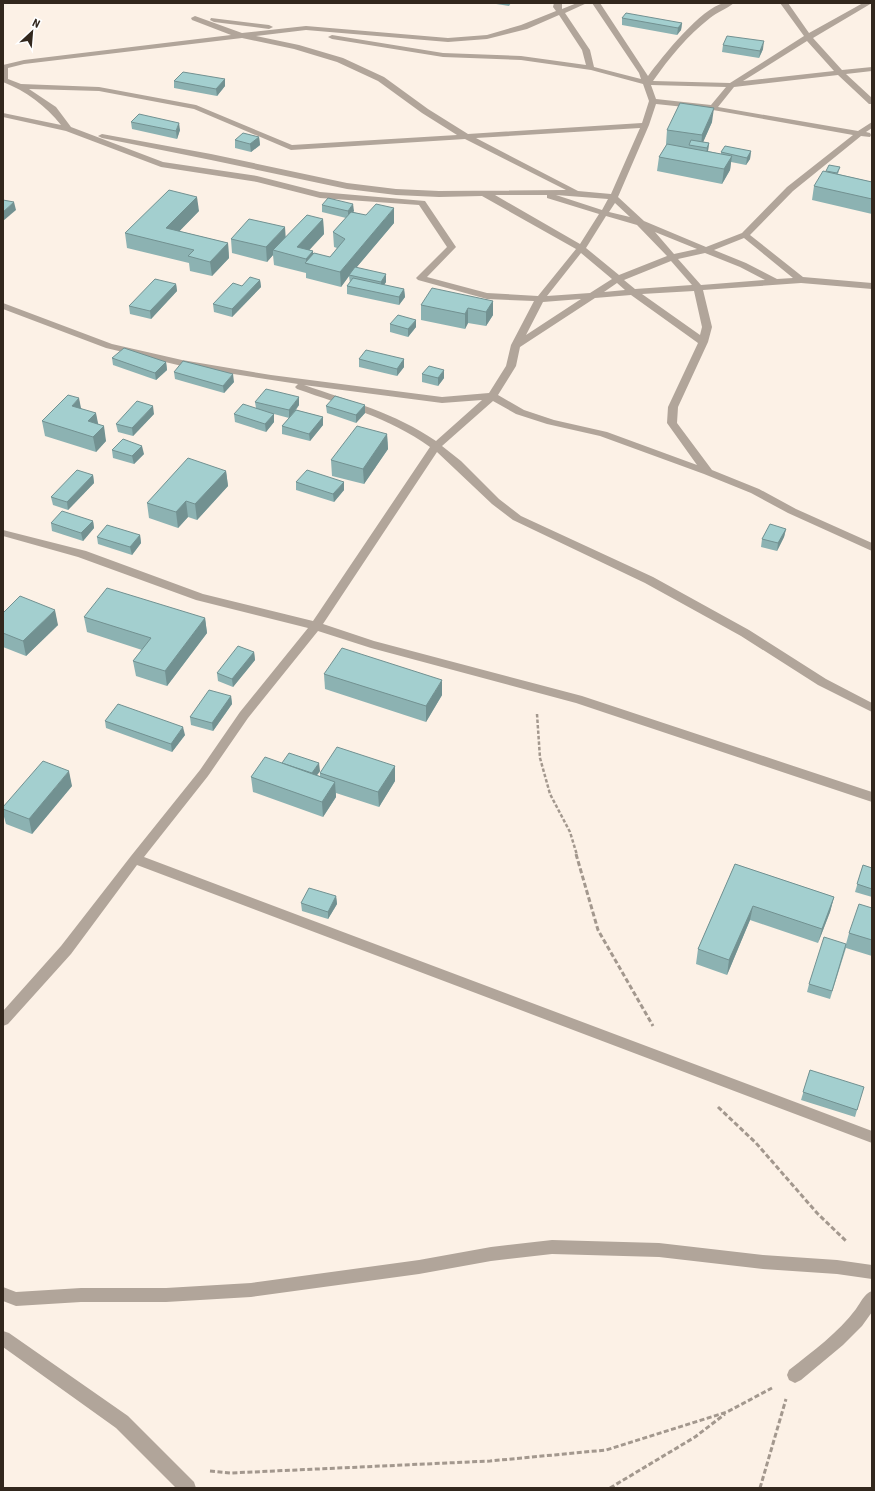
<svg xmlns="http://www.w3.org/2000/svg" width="875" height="1491" viewBox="0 0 875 1491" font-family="'Roboto Condensed',sans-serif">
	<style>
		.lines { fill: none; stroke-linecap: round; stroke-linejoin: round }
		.path-far1 { stroke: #a3988e; stroke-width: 2.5; stroke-dasharray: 3.5 2; stroke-linecap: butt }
		.path { stroke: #a3988e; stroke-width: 3; stroke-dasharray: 5 2.5; stroke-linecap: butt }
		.minor { fill: #b1a59a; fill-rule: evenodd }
		.wall { fill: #8cb2b2 }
		.shaded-wall { fill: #729191 }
		.building { fill: #a3cfcf; stroke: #729191 }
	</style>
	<rect width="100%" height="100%" fill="#fcf1e6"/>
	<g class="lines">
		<polyline class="path-far1" points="537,714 540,758 550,794 570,832 577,855"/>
		<g class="path">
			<polyline points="576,854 598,930 653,1026"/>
			<polyline points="718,1107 756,1143 817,1213 846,1241"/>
			<polyline points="210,1471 231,1473 490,1461 606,1450 727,1412 772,1388"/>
			<polyline points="610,1488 695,1437 725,1414"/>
			<polyline points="760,1488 786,1399"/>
		</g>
		<g class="minor">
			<path d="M554,3H562V9L577,3H587L565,13L590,50L594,67L641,79L639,73L592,3H600L648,76C662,57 701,8 724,3C727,2 731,3 734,3C727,9 717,12 710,18C688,35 669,58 653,81L730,83L804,36L780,3H788L809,33L863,3H872L813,38L842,70L872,67V71L846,74L872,98V104H869L838,75L734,87L718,107L858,131L872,122V128L866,132L870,133L871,135L870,137L861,136L793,191L750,235L803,277L872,283V289L801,283L703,290L712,327L708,342L678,407L677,423L712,470L759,489L796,509L872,543V551L788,513L751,493L704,474L600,436L547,424L516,414L493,401L442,446L461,461L499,499L521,516L653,577L749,630L826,679L872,703V712L818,685L741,636L645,583L513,520L492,504L437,452L323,624L374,641L582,696L872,792V802L576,703L371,648L318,631L248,718L208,776L144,857L872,1131V1143L137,865L71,954L8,1024L3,1026V1011L61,946L131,856L200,770L240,712L308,628L196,600L78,557L3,536V530L86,551L203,594L313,621L430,447C388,417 345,406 297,389L295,387L298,384L182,366L106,348L3,309V303L112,344L182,360L271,375L442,397L489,393L506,366L511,345L534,301L487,299L418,280L416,278L447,247L419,205L320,198L257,182L161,167L66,131L3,117V113L61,125C46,106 26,91 3,82V65L24,60L231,35L192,20L191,18L195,16L242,33L306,26L448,38L487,35L521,25L556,11L553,7ZM559,15L582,50L586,65L521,56L443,53L332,35L328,37L332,39L443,57L521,60L591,70L643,84L649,101L642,123L468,134L428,109L384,77L343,58L299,45L256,36L306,30L448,42L487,39L527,29ZM242,38L294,49L337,62L378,81L422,113L457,135L292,145L196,105L99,87L21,84L8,79V68L24,64ZM807,41L834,71L743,81ZM651,85L726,87L711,105L656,99ZM29,89L99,91L194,109L291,150L465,139L566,190L439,191L396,189L347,183L211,154L102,134L98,136L102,138L211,160L347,189L396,195L439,197L482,196L576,249L538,296L487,293L427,277L456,247L425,201L320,192L257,176L163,162L71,127L56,107ZM656,104L713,110L853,135L787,187L742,233L706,247L644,221L618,197L649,125ZM640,128L611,194L578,191L476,138ZM495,195H547V198L599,214L580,244ZM556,195L608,199L602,210ZM615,203L630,217L609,212ZM606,216L637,225L667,256L619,275L586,248ZM655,232L697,249L674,254ZM744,238L793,278L777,279L746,263L714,250ZM581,253L612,279L590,293L547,296ZM705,253L740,267L765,280L701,285L678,259ZM671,261L692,285L635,289L624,280ZM617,283L625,290L604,292ZM694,291L702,327L700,335L642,294ZM631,295L698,343L668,407L667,423L697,465L607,432L554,420L524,410L498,395L516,366L520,347L595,298ZM581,299L526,335L543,302ZM304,385L442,403L482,400L436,441C395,413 350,401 304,385Z"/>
			<polygon points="211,18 269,25 273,27 269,29 214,22 210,20"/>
			<polygon points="552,1240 659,1243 763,1255 837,1260 872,1265 872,1279 837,1274 763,1269 659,1257 552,1254 491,1261 419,1274 251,1297 166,1302 81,1302 16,1306 3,1301 3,1287 16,1292 81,1288 166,1288 251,1283 419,1260 491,1247"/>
			<path d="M872,1291V1312L862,1326L843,1345L801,1380L795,1383L789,1380L787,1375L789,1370C813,1351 838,1333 856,1309C861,1302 864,1294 872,1291Z"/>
			<polygon points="3,1331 9,1333 128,1416 194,1482 196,1488 176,1488 116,1428 3,1347"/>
		</g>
	</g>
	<g class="wall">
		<polygon points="490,3 511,3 509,6"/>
		<polygon points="622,18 682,23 681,30 677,35 622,25"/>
		<polygon points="723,45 763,49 759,58 722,52"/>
		<polygon points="225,79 225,86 217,96 174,88 174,81"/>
		<polygon points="131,122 180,130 177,139 132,129"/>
		<polygon points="712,122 703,142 709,143 708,151 721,154 721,152 751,151 750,159 746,165 731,162 730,170 722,184 657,171 659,157 667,144 666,144 667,130"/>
		<polygon points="259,137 260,145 251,152 235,148 235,140"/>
		<polygon points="840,167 838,174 872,182 872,214 812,200 814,186 826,172"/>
		<polygon points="322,205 354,211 353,212 394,223 356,268 386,282 384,285 404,289 405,297 399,305 347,294 347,286 350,283 349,276 341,287 306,278 306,273 274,265 273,255 267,262 232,253 231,239 285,237 323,219 324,234 309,250 313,251 313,254 330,257 337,248 334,247 333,232 346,218 322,212"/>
		<polygon points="199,211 179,231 228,243 229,258 212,276 190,271 189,263 127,248 125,233"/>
		<polygon points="260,280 261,287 232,317 214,312 213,304 242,286"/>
		<polygon points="176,284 177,291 151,319 130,314 129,306"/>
		<polygon points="493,301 493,315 486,326 468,323 465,329 421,320 421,305"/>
		<polygon points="390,324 416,327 408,337 390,332"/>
		<polygon points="112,358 166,362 167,370 156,380 113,365"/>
		<polygon points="359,359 404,359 404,367 397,376 359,367"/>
		<polygon points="174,372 234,382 224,393 175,379"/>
		<polygon points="422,374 444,378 438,386 422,382"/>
		<polygon points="255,402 299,405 296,410 323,417 323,425 310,441 282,434 282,426 289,418 274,414 274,422 266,432 235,422 234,414 256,408"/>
		<polygon points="365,405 365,413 356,423 327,413 326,406"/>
		<polygon points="81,408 98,425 106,441 96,452 45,436 42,421"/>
		<polygon points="154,414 133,436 118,432 116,424"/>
		<polygon points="387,434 388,449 364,484 332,476 331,460"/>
		<polygon points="112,450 144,454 134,464 113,458"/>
		<polygon points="226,471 228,486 197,520 188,517 178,528 149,518 147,503"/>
		<polygon points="93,475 94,483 68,510 53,505 51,497"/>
		<polygon points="296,482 344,490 334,502 296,490"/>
		<polygon points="93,521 94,528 83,541 52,531 51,523"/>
		<polygon points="786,529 784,537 777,551 761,547 762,539"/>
		<polygon points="140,535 141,543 132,555 98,544 97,537"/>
		<polygon points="3,613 58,625 26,656 3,647"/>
		<polygon points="84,617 205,618 207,633 167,686 136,676 133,661 142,650 87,632"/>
		<polygon points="254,652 255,660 233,687 218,681 217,673"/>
		<polygon points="324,674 442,695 426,722 325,689"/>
		<polygon points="231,696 232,704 213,731 191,725 190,717"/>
		<polygon points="105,721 185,735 172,752 106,728"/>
		<polygon points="282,763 320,771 317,775 320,776 320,773 395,766 395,781 379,807 336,793 336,797 323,817 253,792 251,777"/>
		<polygon points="72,786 32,834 6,824 3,813 3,807"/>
		<polygon points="735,864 834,897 830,912 818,943 750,920 727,975 696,964 698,949"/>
		<polygon points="863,865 872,868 872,897 855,892"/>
		<polygon points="336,896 337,904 328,919 302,911 301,903"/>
		<polygon points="872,908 872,956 846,948 830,999 807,992 809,984 846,944 849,933"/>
		<polygon points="810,1070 857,1110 855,1117 801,1100"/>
	</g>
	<g class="shaded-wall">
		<polygon points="682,23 681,30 677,35 678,28"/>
		<polygon points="764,41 763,49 759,58 760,51"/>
		<polygon points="225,79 225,86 217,96 216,89"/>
		<polygon points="714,108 712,122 701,147 702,135"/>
		<polygon points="179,123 180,130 177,139 176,131"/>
		<polygon points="259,137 260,145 251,152 250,144"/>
		<polygon points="709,143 708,151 706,155 707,148"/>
		<polygon points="751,151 750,159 746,165 747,158"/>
		<polygon points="732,156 730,170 722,184 724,169"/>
		<polygon points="197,197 199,211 168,243 166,228"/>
		<polygon points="14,202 16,210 3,221 3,212"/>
		<polygon points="353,204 354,211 348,218 348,211"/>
		<polygon points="394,208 394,223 350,275 349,275 349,276 341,287 340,272"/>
		<polygon points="323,219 324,234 302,258 297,247"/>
		<polygon points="285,227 286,242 273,250 273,255 267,262 266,247"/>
		<polygon points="228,243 229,258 212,276 210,262"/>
		<polygon points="313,251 314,265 306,264 306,259"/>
		<polygon points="386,274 386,282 381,290 381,282"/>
		<polygon points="260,280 261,287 232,317 232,309"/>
		<polygon points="176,284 177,291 151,319 150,311"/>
		<polygon points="404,289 405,297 399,305 399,297"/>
		<polygon points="493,301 493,315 486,326 486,312"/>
		<polygon points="468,308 468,323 465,329 465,314"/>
		<polygon points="416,320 416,327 408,337 408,329"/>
		<polygon points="404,359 404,367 397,376 397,369"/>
		<polygon points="166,362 167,370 156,380 155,373"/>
		<polygon points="444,370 444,378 438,386 438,378"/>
		<polygon points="233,374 234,382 224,393 223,386"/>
		<polygon points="299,397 299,405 289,418 289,410"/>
		<polygon points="79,398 82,413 72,406"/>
		<polygon points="365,405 365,413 356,423 356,415"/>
		<polygon points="153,406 154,414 133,436 132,428"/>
		<polygon points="96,413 99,428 88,421"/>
		<polygon points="274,414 274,422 266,432 265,424"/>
		<polygon points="323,417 323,425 310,441 309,434"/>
		<polygon points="104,426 106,441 96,452 93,437"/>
		<polygon points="387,434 388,449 364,484 363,469"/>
		<polygon points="142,446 144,454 134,464 132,456"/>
		<polygon points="226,471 228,486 197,520 195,504"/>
		<polygon points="93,475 94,483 68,510 67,502"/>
		<polygon points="344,482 344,490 334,502 333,494"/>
		<polygon points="186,501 188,517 178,528 176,512"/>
		<polygon points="93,521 94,528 83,541 81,533"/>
		<polygon points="786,529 784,537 777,551 778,543"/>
		<polygon points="140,535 141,543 132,555 130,547"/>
		<polygon points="55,610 58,625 26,656 23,641"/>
		<polygon points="205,618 207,633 167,686 165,671"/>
		<polygon points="254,652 255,660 233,687 232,679"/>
		<polygon points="442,680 442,695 426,722 426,706"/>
		<polygon points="231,696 232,704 213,731 212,723"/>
		<polygon points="183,727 185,735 172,752 171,744"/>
		<polygon points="319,763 320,771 312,782 311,774"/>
		<polygon points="395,766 395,781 379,807 378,792"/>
		<polygon points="69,771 72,786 32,834 29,819"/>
		<polygon points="335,782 336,797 323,817 322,802"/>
		<polygon points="336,896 337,904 328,919 328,912"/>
		<polygon points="834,897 830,912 818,943 822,929"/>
		<polygon points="753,906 750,920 727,975 729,960"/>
	</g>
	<g class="building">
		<polygon points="626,13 682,23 678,28 622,18"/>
		<polygon points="727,36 764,41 760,51 723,45"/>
		<polygon points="183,72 225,79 216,89 174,81"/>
		<polygon points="680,103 714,108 702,135 667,130"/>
		<polygon points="139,114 179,123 176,131 131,122"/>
		<polygon points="243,133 259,137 250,144 235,140"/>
		<polygon points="691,140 709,143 707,148 689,145"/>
		<polygon points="667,144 732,156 724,169 659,157"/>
		<polygon points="725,146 751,151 747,158 721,152"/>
		<polygon points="829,165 840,167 837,173 826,171"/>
		<polygon points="823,171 872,182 872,199 814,186"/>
		<polygon points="169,190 197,197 166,228 228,243 210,262 188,256 194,250 125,233"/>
		<polygon points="328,198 353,204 348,211 322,205"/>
		<polygon points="3,200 14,202 3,212"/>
		<polygon points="376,204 394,208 340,272 305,263 314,253 330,257 345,239 333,232 351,212 366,215"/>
		<polygon points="307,215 323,219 297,247 313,251 306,259 273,250"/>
		<polygon points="249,219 285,227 266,247 231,239"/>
		<polygon points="355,267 386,274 381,282 349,275"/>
		<polygon points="250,277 260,280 232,309 213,304 233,283 242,286"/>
		<polygon points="353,278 404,289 399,297 347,286"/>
		<polygon points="155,279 176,284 150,311 129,306"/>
		<polygon points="432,288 493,301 486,312 468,308 465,314 421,305"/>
		<polygon points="398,315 416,320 408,329 390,324"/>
		<polygon points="124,348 166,362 155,373 112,358"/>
		<polygon points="366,350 404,359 397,369 359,359"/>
		<polygon points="183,361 233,374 223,386 174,372"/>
		<polygon points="429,366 444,370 438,378 422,374"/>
		<polygon points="266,389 299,397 289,410 255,402"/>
		<polygon points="68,395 79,398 72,406 96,413 88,421 104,426 93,437 42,421"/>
		<polygon points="335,396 365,405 356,415 326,406"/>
		<polygon points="137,401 153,406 132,428 116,424"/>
		<polygon points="243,404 274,414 265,424 234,414"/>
		<polygon points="296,410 323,417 309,434 282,426"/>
		<polygon points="357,426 387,434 363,469 331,460"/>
		<polygon points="123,439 142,446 132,456 112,450"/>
		<polygon points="188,458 226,471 195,504 186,501 176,512 147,503"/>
		<polygon points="77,470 93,475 67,502 51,497"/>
		<polygon points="307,470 344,482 333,494 296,482"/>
		<polygon points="62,511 93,521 81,533 51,523"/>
		<polygon points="770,524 786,529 778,543 762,539"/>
		<polygon points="107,525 140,535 130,547 97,537"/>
		<polygon points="107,588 205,618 165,671 133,661 151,638 84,617"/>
		<polygon points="20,596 55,610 23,641 3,633 3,613"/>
		<polygon points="238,646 254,652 232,679 217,673"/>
		<polygon points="342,648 442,680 426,706 324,674"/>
		<polygon points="209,690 231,696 212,723 190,717"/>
		<polygon points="118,704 183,727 171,744 105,721"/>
		<polygon points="337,747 395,766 378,792 320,773"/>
		<polygon points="289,753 319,763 312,773 282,763"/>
		<polygon points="265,757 335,782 322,802 251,777"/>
		<polygon points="43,761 69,771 29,819 3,809 3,807"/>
		<polygon points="735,864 834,897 822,929 753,906 729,960 698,949"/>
		<polygon points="863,865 872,868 872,889 857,884"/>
		<polygon points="309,888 336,896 328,912 301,903"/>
		<polygon points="859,904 872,908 872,940 849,933"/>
		<polygon points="824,937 846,944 832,991 809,984"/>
		<polygon points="810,1070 864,1087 857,1110 803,1092"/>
	</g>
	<rect width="875" height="1491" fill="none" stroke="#32271d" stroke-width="8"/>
	<g transform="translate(32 32) rotate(26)" stroke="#ffffff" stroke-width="3" paint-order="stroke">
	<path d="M0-3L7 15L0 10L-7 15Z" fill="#32271d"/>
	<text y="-6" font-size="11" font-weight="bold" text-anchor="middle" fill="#32271d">N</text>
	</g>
</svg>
